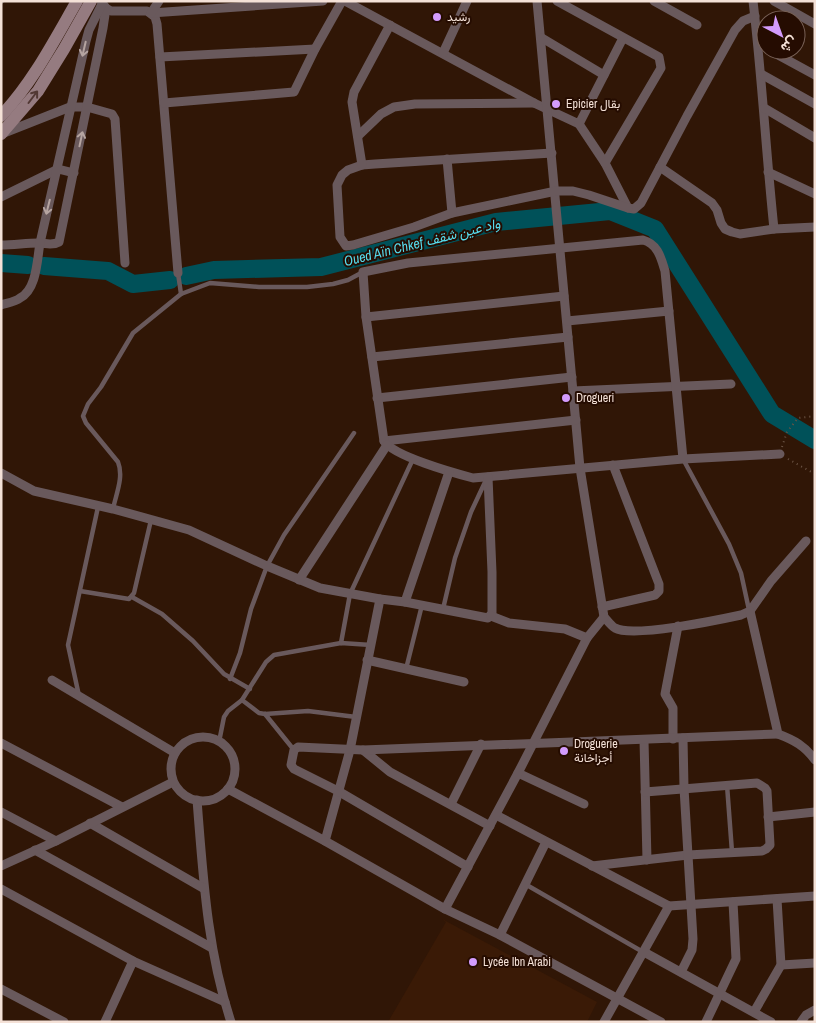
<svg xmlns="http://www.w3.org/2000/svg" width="816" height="1023" viewBox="0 0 816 1023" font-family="'Archivo Narrow',Vazirmatn,sans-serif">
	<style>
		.built { fill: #3a1a06 }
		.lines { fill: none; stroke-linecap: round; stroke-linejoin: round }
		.river { stroke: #005159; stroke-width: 18 }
		.path { stroke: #6b5445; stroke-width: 2; stroke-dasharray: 1 4; stroke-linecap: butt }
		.lane { stroke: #69595c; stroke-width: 4.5 }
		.street { stroke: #69595c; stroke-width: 9 }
		.secondary { stroke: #957b80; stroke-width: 12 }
		.oneway { stroke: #b5a4a0 }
		.oneway2 { stroke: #523834 }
		.poi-dot { fill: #d39cfd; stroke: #250c01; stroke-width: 2 }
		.labels { text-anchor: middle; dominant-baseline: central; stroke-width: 4; stroke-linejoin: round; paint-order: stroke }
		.poi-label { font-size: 12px; fill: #f4e1d7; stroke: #250c01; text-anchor: start }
		.water-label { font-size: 14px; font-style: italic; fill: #57dbec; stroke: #250c01 }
	</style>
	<rect width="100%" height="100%" fill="#301606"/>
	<polygon class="built" points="442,919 597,1002 587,1022 388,1022 446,922"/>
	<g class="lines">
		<g class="river">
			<polyline points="1,263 28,265"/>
			<polyline points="44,266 108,271 133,284 170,280"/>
			<polyline points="186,276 214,270 321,267 496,222 610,211 655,229 772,414 815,440"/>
		</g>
		<g class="path">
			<polyline points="782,447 787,432 798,418 815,416"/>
			<polyline points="788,459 815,474"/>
		</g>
		<g class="lane">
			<polyline points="1,2 2,1"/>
			<polyline points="178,273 181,294"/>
			<polyline points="683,459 729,544 741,573 749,610"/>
			<path d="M113,509C116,494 124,477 118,462L86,423L83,416L88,404L101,387L133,333L181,294L210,283L259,287H307L333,284L348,280L363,272"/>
			<polyline points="80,591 129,599 134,593 151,520"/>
			<polyline points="132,597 162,614 193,641 224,674 250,689"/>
			<polyline points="443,609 455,558 471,512 486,480"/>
			<polyline points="341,643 350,594 413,459"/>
			<polyline points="406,669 422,605"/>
			<polyline points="230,679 240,653 251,609 267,566 284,535 354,433"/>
			<polyline points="79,696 68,645 98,507"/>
			<polyline points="242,700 259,713 265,714 308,711 356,717"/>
			<polyline points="265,714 294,750"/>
			<polyline points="219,742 224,717 228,711 242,700 266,662 274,655 341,643 371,645"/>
			<polyline points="727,785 732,852"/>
			<polyline points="525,884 643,952"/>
		</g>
		<g class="street">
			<polyline points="101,1 106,8 111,11 147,11 155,17 157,24 178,273"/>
			<polyline points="345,1 534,103 579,124 605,163 628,208 634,209 641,203 687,116 735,30 743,21 755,16"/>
			<path d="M537,1L580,468L604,617C607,620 611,626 615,628C632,638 718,620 741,615L750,611L771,581L806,541"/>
			<polyline points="557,1 659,57 661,68 605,163"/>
			<polyline points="654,1 697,25"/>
			<path d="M753,1C762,77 766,153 774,229"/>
			<polyline points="774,1 815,24"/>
			<polyline points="151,13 323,1"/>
			<polyline points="151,13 159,1"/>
			<polyline points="542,38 604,75"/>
			<polyline points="769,50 815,75"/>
			<polyline points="443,53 467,1"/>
			<polyline points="160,57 315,49"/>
			<polyline points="761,74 815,104"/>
			<polyline points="164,103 294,92 315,49 342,1"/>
			<polyline points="764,108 815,138"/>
			<polyline points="579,124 623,38"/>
			<polyline points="4,133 70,107 87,107 112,114 115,119 125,263"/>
			<polyline points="358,136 381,114 394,107 415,104 534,103"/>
			<polyline points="552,153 375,164 362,165 348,170 342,175 337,185 340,237 346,246 353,245 414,227 452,213 556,191 573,191 589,195 628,208"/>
			<polyline points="447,159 452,213"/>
			<polyline points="362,165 352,102 354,92 390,25"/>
			<polyline points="660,167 712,203 717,210 721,223 725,229 732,232 740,234 774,229 815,227"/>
			<polyline points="768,172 815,194"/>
			<polyline points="1,197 58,169 74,173"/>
			<path d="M1,245C14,245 26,243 38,243C46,243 52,246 59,242L103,28L106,8"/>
			<path d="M1,305C7,303 15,302 20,298C37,289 37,260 40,243L86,41L89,30L102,4"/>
			<polyline points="366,317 564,296"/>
			<polyline points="567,321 669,311"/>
			<polyline points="372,357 568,337"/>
			<polyline points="573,391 731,384"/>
			<polyline points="377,398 572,377"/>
			<polyline points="384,441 576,420"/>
			<path d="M683,459L665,271C661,258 658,244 643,240L408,263L363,272L366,317L384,441C393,456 454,473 473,478L683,459L780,454"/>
			<polyline points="1,473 34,491 113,509 189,530 267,566 320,588 380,599 350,750 325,841"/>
			<polyline points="299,580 387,445"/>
			<polyline points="380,599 405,602 488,618 492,613 492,572 488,477"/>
			<polyline points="405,602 449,472"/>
			<polyline points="602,607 655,595 659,591 659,584 613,465"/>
			<path d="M750,611L778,734C794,740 805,746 815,760"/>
			<polyline points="491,616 509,623 565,629 587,638"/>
			<polyline points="367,660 464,682"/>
			<polyline points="52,680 175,753"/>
			<circle cx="203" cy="769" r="32"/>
			<polyline points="673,739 673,708 665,694 678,626"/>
			<polyline points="644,740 647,860"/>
			<polyline points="1,743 122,807"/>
			<polyline points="363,750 390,772 490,826"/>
			<polyline points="518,773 584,804"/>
			<polyline points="228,789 325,841 445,909 500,935 661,1022"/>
			<path d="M197,800C203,875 207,950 231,1022"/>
			<polyline points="451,804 481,744"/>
			<polyline points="1,812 56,841"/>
			<polyline points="496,815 669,906 815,896"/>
			<polyline points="768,817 815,812"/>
			<polyline points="90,823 203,888"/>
			<polyline points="35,850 212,948"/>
			<polyline points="1,866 56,841 173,782"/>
			<polyline points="592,866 688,855 762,851 766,849 770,845 767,791 765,788 757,783 645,792"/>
			<polyline points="468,867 338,791 294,769 291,765 294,750 298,747 363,750 778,734"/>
			<polyline points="1,889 133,961 225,1002"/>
			<polyline points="445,909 518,773 587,638 604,617"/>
			<polyline points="500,935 546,842"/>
			<polyline points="644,952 771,1022"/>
			<polyline points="781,965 815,963"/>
			<polyline points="681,972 692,950 693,939 684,788 683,738"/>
			<polyline points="1,989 64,1022"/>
			<polyline points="754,1012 781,965 777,899"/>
			<polyline points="105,1022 133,961"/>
			<polyline points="604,1022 669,906"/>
			<polyline points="706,1022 736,959 733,902"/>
			<polyline points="801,1022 806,1015 815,1010"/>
		</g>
		<g class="secondary">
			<path d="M1,116C33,82 54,41 77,1"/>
			<polyline points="1,134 38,91 64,49 91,1"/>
		</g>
	</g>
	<defs><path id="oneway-shaft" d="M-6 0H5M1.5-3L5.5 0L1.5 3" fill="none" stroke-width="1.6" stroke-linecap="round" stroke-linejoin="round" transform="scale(1.25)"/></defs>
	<g class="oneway">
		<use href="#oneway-shaft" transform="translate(84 49) rotate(103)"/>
		<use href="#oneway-shaft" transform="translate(81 139) rotate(-78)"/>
		<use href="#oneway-shaft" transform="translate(48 207) rotate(104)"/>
	</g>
	<use class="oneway2" href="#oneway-shaft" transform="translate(33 97) rotate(-53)"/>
	<g class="poi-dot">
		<circle cx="437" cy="17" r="5"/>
		<circle cx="556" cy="104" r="5"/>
		<circle cx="566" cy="398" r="5"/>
		<circle cx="564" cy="751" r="5"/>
		<circle cx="473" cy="962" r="5"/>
	</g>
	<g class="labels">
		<g class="poi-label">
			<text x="447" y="17">رشيد</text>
			<text x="566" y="104">Epicier بقال</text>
			<text x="576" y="398">Drogueri</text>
			<text x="574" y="744">Droguerie<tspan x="574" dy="14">أجزاخانة</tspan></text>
			<text x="483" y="962">Lycée Ibn Arabi</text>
		</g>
		<g class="water-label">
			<text transform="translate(422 242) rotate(-14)">Oued Aïn Chkef واد عين شقف</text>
		</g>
	</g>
	<rect width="816" height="1023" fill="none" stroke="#f4e1d7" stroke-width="5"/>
	<g transform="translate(781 35) rotate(139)"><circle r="24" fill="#250c01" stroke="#786157"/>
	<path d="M0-4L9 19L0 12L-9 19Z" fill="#d39cfd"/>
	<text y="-8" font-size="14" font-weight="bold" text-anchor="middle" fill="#f4e1d7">ش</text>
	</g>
</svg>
